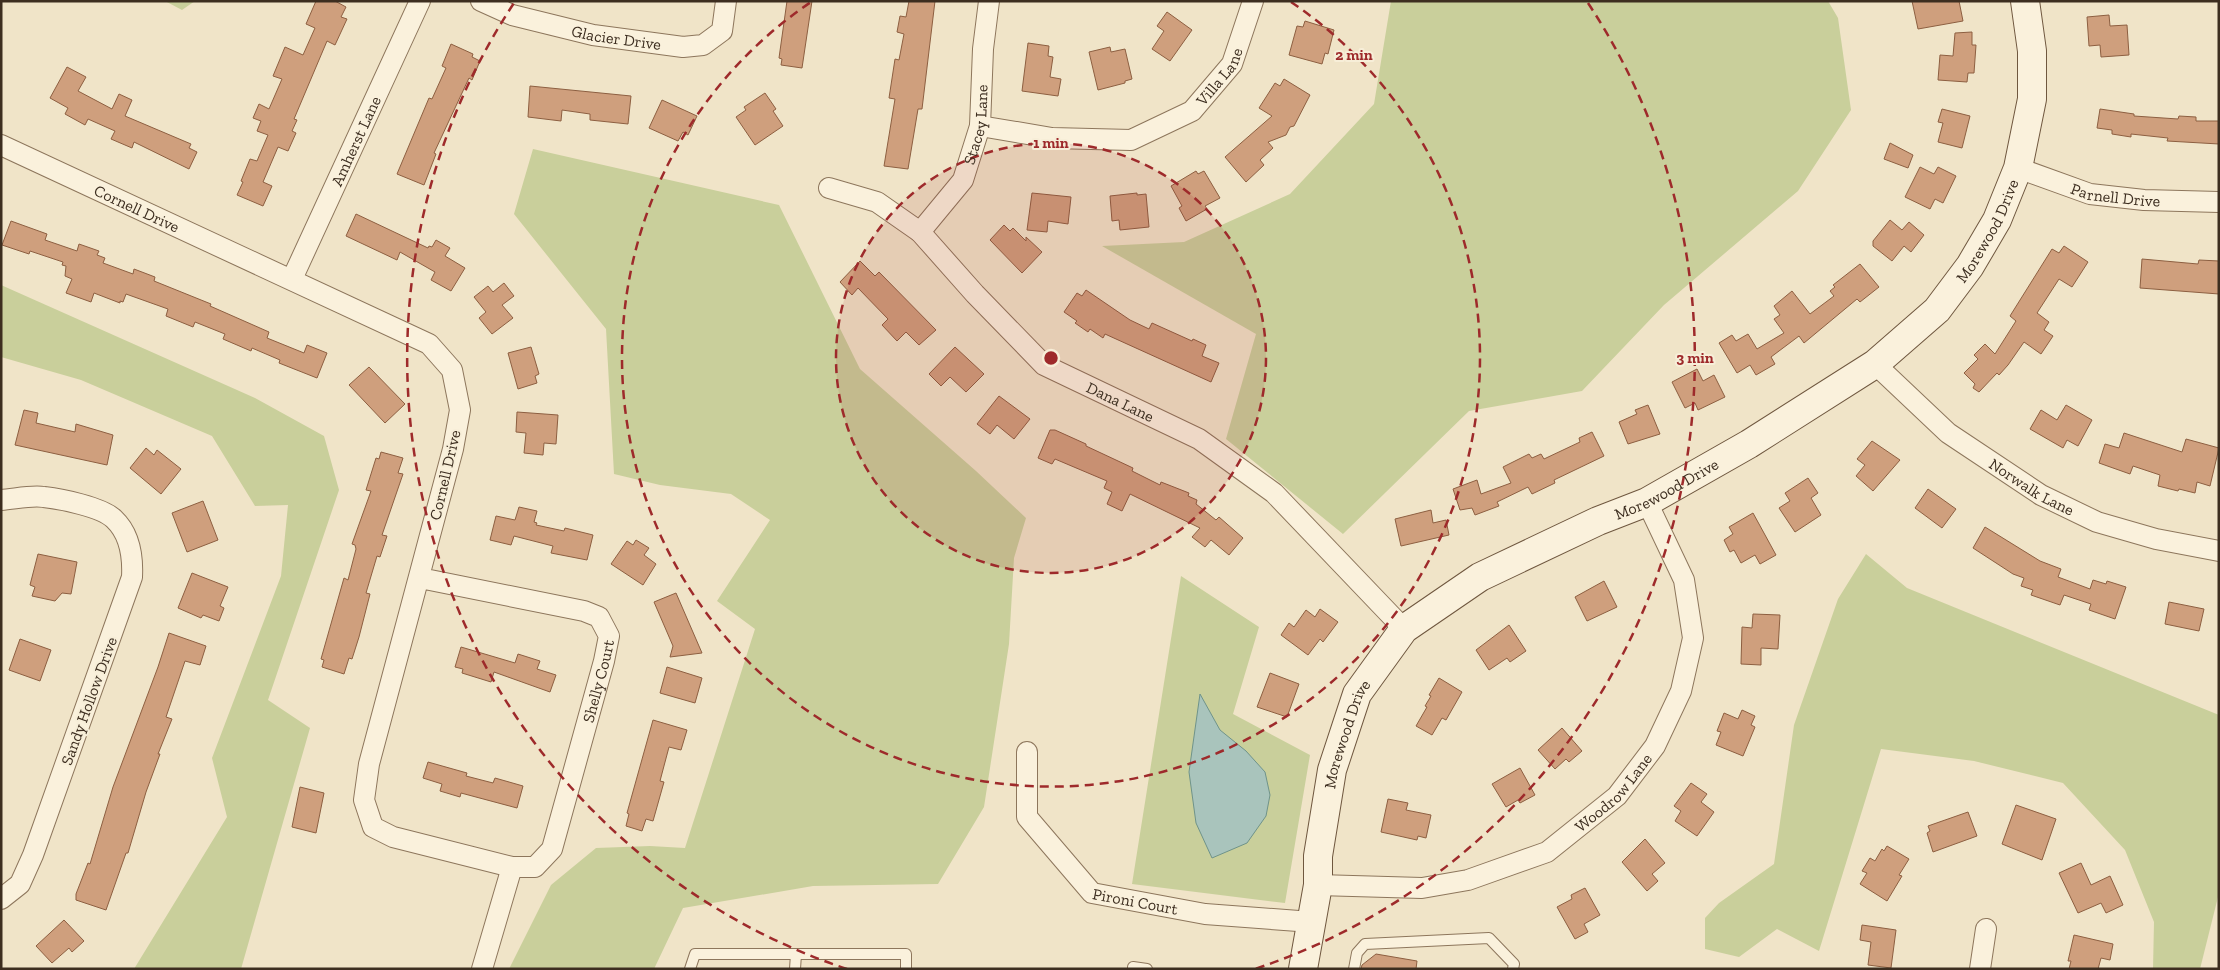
<svg xmlns="http://www.w3.org/2000/svg" width="2220" height="970" viewBox="0 0 2220 970" font-family="'Zilla Slab',serif">
	<style>
		.green { fill: #c9cf9b }
		.water { fill: #a9c4bc; stroke: #6f938a }
		.building { fill: #cf9f7d; stroke: #8d5f41 }
		.lines { fill: none; stroke-linecap: round; stroke-linejoin: round }
		.lane-casing { stroke: #8d765c; stroke-width: 12 }
		.street-casing { stroke: #8d765c; stroke-width: 22 }
		.secondary-casing { stroke: #6f573f; stroke-width: 30 }
		.lane { stroke: #faf1dc; stroke-width: 10 }
		.street { stroke: #faf1dc; stroke-width: 20 }
		.secondary { stroke: #faf1dc; stroke-width: 28 }
		.ring { fill: none; stroke: #9e2a2b; stroke-width: 2.5; stroke-dasharray: 9 6 }
		.labels { text-anchor: middle; dominant-baseline: central; stroke-width: 4; stroke-linejoin: round; paint-order: stroke }
		.street-label { font-size: 16px; fill: #3d2e20; stroke: #f7eed8 }
		.centre { fill: #9e2a2b; stroke: #f7eed8; stroke-width: 2.5 }
		.ring-label { font-size: 15px; text-anchor: middle; font-weight: bold; fill: #9e2a2b; stroke: #f7eed8; stroke-width: 4; stroke-linejoin: round; paint-order: stroke }
	</style>
	<rect width="100%" height="100%" fill="#f0e4c8"/>
	<g class="green">
		<polygon points="165,1 195,1 182,10"/>
		<polygon points="1391,1 1828,1 1838,18 1851,110 1798,191 1664,305 1582,391 1469,411 1343,534 1226,439 1256,334 1102,246 1184,242 1290,194 1374,104"/>
		<polygon points="533,149 779,205 860,369 976,471 1026,518 1014,558 1009,644 984,807 938,884 813,886 683,908 654,969 509,969 551,885 596,848 650,846 685,848 755,629 717,601 770,520 731,494 660,485 614,474 606,329 514,214"/>
		<polygon points="1,285 255,398 324,436 339,490 268,700 310,728 241,969 134,969 227,817 212,758 281,576 288,505 255,506 212,436 81,380 1,357"/>
		<polygon points="1866,554 1907,588 2219,715 2219,893 2200,969 2153,969 2154,922 2125,850 2063,783 1974,761 1881,749 1819,951 1777,929 1739,957 1705,949 1705,918 1719,903 1774,864 1794,725 1838,599"/>
		<polygon points="1181,576 1259,627 1233,714 1310,755 1285,903 1132,884"/>
	</g>
	<polygon class="water" points="1200,694 1220,730 1246,751 1265,772 1270,795 1266,816 1247,843 1212,858 1196,823 1189,772"/>
	<g class="building">
		<polygon points="316,1 335,1 346,7 341,17 347,19 335,45 327,41 294,119 297,120 292,131 296,133 288,151 278,147 263,182 272,186 263,206 237,195 243,182 241,181 250,159 257,161 268,135 257,131 261,121 253,118 259,104 269,109 282,79 273,76 285,47 303,55 315,28 306,24"/>
		<polygon points="787,1 812,1 802,68 781,65 782,59 779,58"/>
		<polygon points="909,1 935,1 922,109 918,109 908,169 884,166 895,99 889,98 895,59 899,60 904,34 897,32 900,16 906,17"/>
		<polygon points="1912,1 1959,1 1963,21 1918,29"/>
		<polygon points="1167,12 1192,30 1170,61 1152,49 1164,31 1157,26"/>
		<polygon points="2109,15 2110,26 2127,25 2129,55 2101,57 2100,45 2089,46 2087,17"/>
		<polygon points="1305,21 1334,30 1328,54 1325,53 1322,64 1289,55 1297,26 1303,27"/>
		<polygon points="1972,32 1972,45 1976,45 1974,73 1968,73 1967,82 1938,80 1940,55 1953,56 1955,33"/>
		<polygon points="1028,43 1049,46 1048,56 1053,57 1050,77 1061,79 1058,96 1022,91"/>
		<polygon points="451,44 473,54 472,57 480,61 472,80 469,78 434,153 436,154 424,185 397,174 429,98 432,99 446,68 442,66"/>
		<polygon points="1110,47 1111,52 1125,49 1132,79 1125,81 1125,83 1098,90 1089,52"/>
		<polygon points="67,67 86,77 78,91 112,109 119,94 132,100 125,116 191,144 189,148 197,152 189,169 134,142 132,148 111,139 115,131 88,119 85,125 65,114 68,108 50,98"/>
		<polygon points="1284,79 1310,95 1294,126 1290,127 1286,135 1268,142 1273,148 1260,160 1264,165 1246,182 1225,157 1272,116 1259,108 1275,83 1280,86"/>
		<polygon points="530,86 631,96 628,124 590,120 590,114 562,110 561,121 528,117"/>
		<polygon points="765,93 776,109 773,111 783,126 755,145 736,117 746,110 744,107"/>
		<polygon points="662,100 697,116 688,135 683,132 678,141 649,128"/>
		<polygon points="1942,109 1970,116 1962,148 1938,142 1943,123 1938,122"/>
		<polygon points="2100,109 2134,114 2134,116 2178,119 2179,116 2196,117 2196,121 2219,121 2219,144 2167,141 2168,138 2131,134 2131,137 2112,134 2112,130 2097,128"/>
		<polygon points="1890,143 1913,155 1908,168 1884,159"/>
		<polygon points="1920,167 1934,174 1938,167 1956,176 1943,203 1935,199 1930,209 1905,197"/>
		<polygon points="1196,171 1198,174 1204,171 1220,198 1205,206 1207,209 1186,221 1179,208 1182,206 1171,186"/>
		<polygon points="1032,193 1071,197 1068,224 1048,221 1047,232 1027,230"/>
		<polygon points="1137,193 1137,195 1146,194 1149,227 1120,230 1119,220 1112,221 1110,196"/>
		<polygon points="356,214 428,248 429,246 432,247 436,240 450,248 445,256 465,268 451,291 431,280 435,272 400,252 397,260 346,236"/>
		<polygon points="1890,220 1902,230 1909,222 1924,235 1911,252 1904,246 1892,261 1873,246 1873,241"/>
		<polygon points="11,221 47,234 45,240 77,251 79,244 99,251 97,255 105,258 103,263 133,274 134,269 155,277 154,281 211,304 210,306 269,332 267,338 304,353 307,345 327,353 317,378 279,363 280,360 252,348 251,351 223,339 225,334 195,322 193,327 166,316 168,309 126,294 123,302 120,301 120,303 94,293 91,302 66,293 72,279 65,276 66,266 62,265 63,262 30,251 29,254 2,245"/>
		<polygon points="1004,225 1010,231 1013,228 1026,241 1026,237 1042,252 1022,273 990,240"/>
		<polygon points="2064,246 2088,262 2072,287 2059,279 2037,313 2049,322 2044,330 2053,336 2041,354 2024,342 2008,365 1999,375 1997,373 1979,392 1973,388 1975,384 1964,373 1978,359 1974,355 1985,344 1995,354 2016,321 2010,316 2052,249 2059,253"/>
		<polygon points="2142,259 2198,264 2199,260 2219,261 2219,294 2140,288"/>
		<polygon points="860,261 875,276 879,272 936,330 919,345 906,332 897,341 882,325 888,319 858,288 852,295 840,282"/>
		<polygon points="1860,264 1879,287 1860,302 1857,299 1804,343 1799,336 1771,357 1775,364 1756,375 1750,365 1737,373 1719,343 1732,335 1736,341 1748,334 1757,349 1784,333 1774,319 1780,315 1774,306 1792,291 1810,314 1834,296 1830,291 1835,287 1833,285"/>
		<polygon points="504,283 514,296 502,305 513,318 492,334 479,318 486,312 474,297 488,286 493,292"/>
		<polygon points="1086,290 1130,320 1149,329 1152,323 1192,341 1193,339 1206,345 1202,356 1219,363 1211,382 1105,334 1103,338 1090,329 1088,332 1075,323 1077,321 1064,312 1077,293 1082,296"/>
		<polygon points="531,347 539,374 535,376 537,383 518,389 508,353"/>
		<polygon points="955,347 984,374 966,392 950,377 941,386 929,374"/>
		<polygon points="369,367 405,404 385,423 349,385"/>
		<polygon points="1697,369 1703,381 1714,375 1725,397 1698,410 1695,403 1685,408 1672,382"/>
		<polygon points="999,396 1030,419 1014,439 997,425 990,434 977,424"/>
		<polygon points="1648,405 1660,434 1628,444 1619,422 1637,414 1635,410"/>
		<polygon points="2066,405 2092,420 2078,446 2067,440 2063,448 2030,429 2041,410 2057,420"/>
		<polygon points="24,410 38,413 36,423 75,432 76,424 113,435 107,465 15,445"/>
		<polygon points="517,412 558,415 556,444 544,443 543,455 524,453 526,433 516,432"/>
		<polygon points="1050,430 1055,430 1086,444 1086,446 1133,468 1132,471 1160,485 1161,482 1189,493 1188,496 1197,500 1196,504 1216,520 1219,517 1243,538 1229,555 1211,540 1205,547 1192,537 1200,528 1130,494 1122,511 1107,504 1112,492 1104,488 1107,481 1055,459 1052,464 1038,458"/>
		<polygon points="1592,432 1604,456 1554,480 1555,483 1532,494 1528,487 1497,502 1499,506 1475,515 1472,508 1460,510 1453,489 1477,480 1481,494 1511,483 1503,467 1529,454 1532,458 1541,454 1544,459 1580,442 1579,438"/>
		<polygon points="2124,433 2182,452 2186,439 2219,448 2210,486 2197,482 2195,493 2179,489 2178,491 2158,486 2160,475 2133,466 2130,474 2099,463 2105,444 2119,448"/>
		<polygon points="1872,441 1900,460 1873,491 1856,476 1865,465 1857,459"/>
		<polygon points="146,448 154,455 157,450 181,469 161,494 130,468"/>
		<polygon points="381,452 403,458 398,473 403,474 382,535 387,536 380,557 377,556 366,593 370,594 359,637 352,659 349,658 344,674 322,667 324,660 321,659 344,578 348,580 356,549 355,545 352,544 371,491 366,490 376,458 379,459"/>
		<polygon points="1808,478 1818,493 1811,498 1821,515 1795,532 1779,508 1790,501 1785,493"/>
		<polygon points="1928,489 1956,509 1942,528 1915,508"/>
		<polygon points="203,501 218,540 187,552 172,513"/>
		<polygon points="519,507 537,511 534,522 537,523 536,525 564,531 565,528 593,535 587,560 551,553 553,546 514,536 511,545 490,540 496,516 515,520"/>
		<polygon points="1431,510 1433,523 1446,520 1449,535 1401,546 1395,519"/>
		<polygon points="1753,513 1776,555 1760,564 1755,555 1741,563 1734,550 1730,552 1724,540 1733,534 1729,527"/>
		<polygon points="1985,527 2040,561 2061,569 2058,577 2090,589 2093,580 2106,584 2107,581 2126,587 2115,619 2089,610 2091,604 2064,595 2060,605 2031,595 2033,590 2021,586 2024,578 2013,574 1973,548"/>
		<polygon points="636,540 649,548 644,555 656,564 643,585 611,564 627,541 633,545"/>
		<polygon points="38,554 77,562 71,594 62,593 55,601 32,596 35,587 30,585"/>
		<polygon points="192,573 228,587 220,606 224,608 219,621 203,615 201,618 178,608"/>
		<polygon points="1604,581 1617,607 1587,621 1575,597"/>
		<polygon points="676,593 702,653 670,657 673,646 654,602"/>
		<polygon points="2169,602 2204,609 2199,631 2165,624"/>
		<polygon points="1320,609 1338,622 1323,642 1320,639 1308,655 1281,635 1289,623 1294,627 1306,610 1315,617"/>
		<polygon points="1753,614 1780,615 1778,649 1761,648 1761,665 1741,664 1742,627 1752,628"/>
		<polygon points="1509,625 1526,651 1510,662 1507,658 1489,670 1476,650"/>
		<polygon points="169,633 206,646 200,665 185,661 166,717 172,719 158,754 160,754 146,792 128,853 126,853 106,910 76,900 76,894 88,863 90,864 113,787 158,667"/>
		<polygon points="20,639 51,650 40,681 9,670"/>
		<polygon points="461,647 515,663 518,654 540,661 537,669 556,675 550,692 494,672 491,682 462,673 463,669 455,667"/>
		<polygon points="667,667 702,678 695,703 660,693"/>
		<polygon points="1270,673 1299,684 1287,717 1257,707"/>
		<polygon points="1439,678 1462,692 1446,720 1442,718 1432,735 1416,726 1427,707 1425,706 1431,696 1429,695"/>
		<polygon points="1742,710 1755,716 1751,725 1755,727 1743,756 1716,745 1721,732 1717,731 1724,713 1738,719"/>
		<polygon points="653,720 687,730 681,750 669,747 660,781 664,782 653,821 646,819 642,831 626,826 629,814 627,813"/>
		<polygon points="1562,728 1582,751 1569,762 1566,759 1555,769 1538,750"/>
		<polygon points="428,762 467,773 466,776 493,783 495,778 523,786 517,808 461,793 460,797 440,791 442,784 423,778"/>
		<polygon points="1520,768 1535,795 1520,803 1518,800 1506,807 1492,784"/>
		<polygon points="1691,783 1707,794 1701,802 1714,812 1697,836 1675,821 1681,811 1674,806"/>
		<polygon points="300,787 324,793 316,833 292,827"/>
		<polygon points="1388,799 1408,803 1406,810 1431,815 1426,838 1418,836 1417,840 1381,832"/>
		<polygon points="2016,805 2056,819 2042,860 2002,844"/>
		<polygon points="1968,812 1977,836 1933,852 1927,833 1930,831 1928,826"/>
		<polygon points="1645,839 1665,863 1652,874 1658,881 1647,891 1622,862"/>
		<polygon points="1887,846 1909,859 1899,875 1902,876 1887,901 1860,884 1867,873 1862,871 1870,858 1875,861 1882,849 1884,851"/>
		<polygon points="2081,863 2091,885 2110,876 2123,905 2106,913 2101,903 2078,913 2059,873"/>
		<polygon points="1585,888 1600,915 1584,924 1588,932 1575,939 1557,907 1572,899 1571,895"/>
		<polygon points="64,920 84,941 72,952 69,948 52,963 36,946"/>
		<polygon points="1862,925 1896,930 1891,968 1868,965 1871,942 1860,940"/>
		<polygon points="2074,935 2113,944 2110,960 2101,958 2098,969 2069,969 2071,961 2068,961"/>
		<polygon points="1376,954 1417,961 1416,969 1361,969 1362,965"/>
	</g>
	<g class="lines">
		<defs>
			<g id="lane">
				<polyline points="690,969 695,954 906,954 906,969"/>
				<polyline points="795,969 796,954"/>
				<polyline points="1133,969 1133,967 1147,969"/>
				<polyline points="1354,969 1357,953 1365,944 1489,938 1514,964 1513,969"/>
			</g>
			<g id="street">
				<path id="s1" d="M481,1L512,15L593,35L683,47L703,45L722,31L726,1"/>
				<path id="s2" d="M980,126L1052,138L1131,140L1192,111L1232,64L1253,1"/>
				<path id="s3" d="M1,145L429,344L452,370L460,410L453,449L369,764L364,800L373,827L393,837L512,867H535L552,849L604,661L609,636L599,617L584,611L420,578"/>
				<path id="s4" d="M2018,168L2090,194L2144,200L2219,202"/>
				<path id="s5" d="M829,188L877,202L920,232L975,294L1044,365L1199,439L1274,493L1404,629"/>
				<path id="s6" d="M920,232L963,180L980,126L983,49L989,1"/>
				<path id="s7" d="M292,279L420,1"/>
				<path id="s8" d="M1875,364L1948,433L2041,495L2097,522L2156,539L2219,551"/>
				<path d="M1,500C15,499 31,495 44,497C61,499 102,507 114,519C130,534 133,557 132,577L33,855L20,884L1,899"/>
				<path id="s9" d="M1027,752V817L1092,893L1205,914L1312,922"/>
				<path id="s10" d="M1318,885L1422,888L1468,880L1547,852L1617,796L1655,746L1681,691L1693,638L1684,580L1647,502"/>
				<polyline points="482,969 512,867"/>
				<polyline points="1980,969 1986,929"/>
			</g>
			<g id="secondary">
				<path id="s11" d="M1303,969L1318,885V856L1332,770L1357,694L1404,629L1480,577L1598,521L1647,502L1749,444L1875,364L1937,310L1970,266L1997,220L2018,168L2032,99V51L2025,1"/>
			</g>
		</defs>
		<use href="#lane" class="lane-casing"/>
		<use href="#street" class="street-casing"/>
		<use href="#secondary" class="secondary-casing"/>
		<use href="#lane" class="lane"/>
		<use href="#street" class="street"/>
		<use href="#secondary" class="secondary"/>
	</g>
	<circle cx="1051" cy="358" r="215" fill="#9e2a2b" fill-opacity=".12"/>
	<g class="ring">
		<circle cx="1051" cy="358" r="215"/>
		<path d="M1291 2A429 429 0 1 1 811 2"/>
		<path d="M847 969A644 644 0 0 1 514 3M1588 3A644 644 0 0 1 1255 969"/>
	</g>
	<g class="labels">
		<g class="street-label">
			<text stroke="none"><textPath href="#s1" startOffset="141">Glacier Drive</textPath></text>
			<text stroke="none"><textPath href="#s2" startOffset="264">Villa Lane</textPath></text>
			<text stroke="none"><textPath href="#s6" startOffset="125">Stacey Lane</textPath></text>
			<text stroke="none"><textPath href="#s7" startOffset="152">Amherst Lane</textPath></text>
			<text stroke="none"><textPath href="#s4" startOffset="102">Parnell Drive</textPath></text>
			<text stroke="none"><textPath href="#s3" startOffset="150">Cornell Drive</textPath></text>
			<text stroke="none"><textPath href="#s11" startOffset="1080">Morewood Drive</textPath></text>
			<text stroke="none"><textPath href="#s5" startOffset="369">Dana Lane</textPath></text>
			<text transform="translate(445 475) rotate(-77)">Cornell Drive</text>
			<text stroke="none"><textPath href="#s8" startOffset="200">Norwalk Lane</textPath></text>
			<text stroke="none"><textPath href="#s11" startOffset="660">Morewood Drive</textPath></text>
			<text stroke="none"><textPath href="#s3" startOffset="1345">Shelly Court</textPath></text>
			<text transform="translate(89 701) rotate(-70)">Sandy Hollow Drive</text>
			<text stroke="none"><textPath href="#s11" startOffset="240">Morewood Drive</textPath></text>
			<text stroke="none"><textPath href="#s10" startOffset="324">Woodrow Lane</textPath></text>
			<text stroke="none"><textPath href="#s9" startOffset="209">Pironi Court</textPath></text>
		</g>
	</g>
	<circle cx="1051" cy="358" r="8" class="centre"/>
	<g class="ring-label">
		<text x="1354" y="60">2 min</text>
		<text x="1051" y="148">1 min</text>
		<text x="1695" y="363">3 min</text>
	</g>
	<rect width="2220" height="970" fill="none" stroke="#3d2e20" stroke-width="5"/>
</svg>
